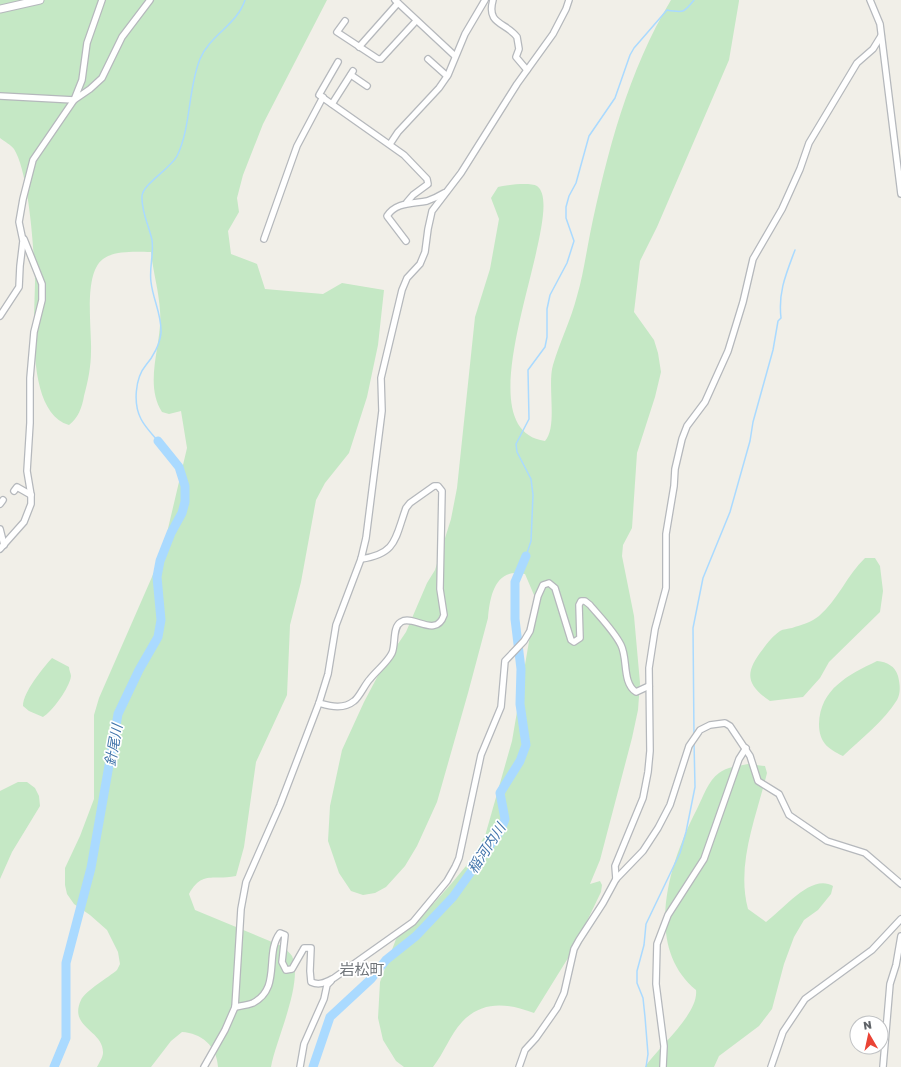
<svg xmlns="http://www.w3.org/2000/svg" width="901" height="1067" viewBox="0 0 901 1067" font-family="'Golos Text','Noto Sans JP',sans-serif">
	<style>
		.green { fill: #c5e8c5 }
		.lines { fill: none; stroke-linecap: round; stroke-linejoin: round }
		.stream { stroke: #aadaff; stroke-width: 1.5 }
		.river { stroke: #aadaff; stroke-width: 9 }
		.minor-casing { stroke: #b5b8bc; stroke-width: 8 }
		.tertiary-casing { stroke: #b5b8bc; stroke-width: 9 }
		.minor { stroke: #fff; stroke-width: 5.5 }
		.tertiary { stroke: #fff; stroke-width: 7 }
		.labels { text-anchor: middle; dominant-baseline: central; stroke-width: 3.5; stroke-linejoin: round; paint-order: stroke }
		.water-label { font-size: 14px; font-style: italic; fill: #4174aa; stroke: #fff }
		.quarter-label { font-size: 15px; fill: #70757a; stroke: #fff }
	</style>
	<rect width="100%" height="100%" fill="#f1efe8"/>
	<g class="green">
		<path d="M0,0H327L263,124L243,175L237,198L239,212L228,231L231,254L257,264L265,289L323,294L342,283L384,290L378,345L367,397L349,453L325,483L316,500L301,582L290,625L287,695L256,762L244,847L236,876C214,881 202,870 189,894L195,910L284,947C286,950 290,953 292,956C304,982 276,1039 271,1067H218C217,1046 201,1033 182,1032L171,1041L151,1067H97C99,1063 103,1057 103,1053C104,1030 68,1028 81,1000C85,991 109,977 117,970L120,964L118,952L107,930L90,915L74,904L67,894L65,885V868L80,836L94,799V715L99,698L162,554L187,448L181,411L169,414L162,412C143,382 163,343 160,311C159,291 153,272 151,252C137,252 115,250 103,259C83,274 92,329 91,351C91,367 88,381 84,396C82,408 78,418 69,425C25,412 35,316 35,280C34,250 29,173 14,149C11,145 4,141 0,138Z"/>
		<path d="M671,0H739V1L729,60L657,227L640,261L634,312L654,340L658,353L661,372L655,397L637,453L632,528L623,545L622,556L634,616L640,683L638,710L632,738L600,860L590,884L600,881L602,885L601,892L573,950L534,1013C508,1003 482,1000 462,1022C450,1035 444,1053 433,1067H404L396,1061L383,1040L378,1018L380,982L396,939L413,918L434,903L451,884L466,866L485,836L512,741L534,612V595L525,574C495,567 490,596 488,618L468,693L437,802L417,846L405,866L386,887L375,893L363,895L351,891L339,873L328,841L330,806L342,750L364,702L383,666L406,632L427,583L435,570L451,519L457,488L475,317L490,269L499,219L491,198L498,187C505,185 530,182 537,186C571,210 456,429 545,441C558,427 547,385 553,365C560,341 571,320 577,296C583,276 586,254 590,234C607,153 628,71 671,0Z"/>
		<path d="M865,558H875L880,566L883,591L880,612L829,662L820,678L803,697L770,701C745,684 745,672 763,649C767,643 774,635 780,631C783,629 788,629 792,628C801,625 812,622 819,616C838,600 847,575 865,558Z"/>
		<path d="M52,658L69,667C69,670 71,674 71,676C70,687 52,712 43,717L29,711L23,706C23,692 43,668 52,658Z"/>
		<path d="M877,661C887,662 895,666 898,676C900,684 901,693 897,700C884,721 861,739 843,756C828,749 819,742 819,724C820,689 848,675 877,661Z"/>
		<path d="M748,764L765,766L767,773C756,818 736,864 748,909L766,922C783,910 811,873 833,886L831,894L818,910L804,920L794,937L784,964L772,1009L759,1026L719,1056L714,1067H645C659,1046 699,1014 696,990C642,945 670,861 697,809C703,797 708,781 719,773C727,767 738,766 748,764Z"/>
		<polygon points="18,782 27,782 35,788 39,796 40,806 12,852 0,879 0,791"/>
	</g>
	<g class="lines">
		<g class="stream">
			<path d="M158,441C152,434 145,427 141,419C133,404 135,378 146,365C153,357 160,344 161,333C162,315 153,300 151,282C149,268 154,254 152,240C149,226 141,211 142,196C143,184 170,169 177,156C191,128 188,88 200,59C210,35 237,25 245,0"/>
			<path d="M526,556L531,541L533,495L531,479L517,452L516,444L529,419L528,370L545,347L547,337V309L550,295L567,263L574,241L566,218V207L569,196L576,183L589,136L615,98L630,55L634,48L667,10C683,13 684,13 694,0"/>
			<path d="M694,736L693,628L703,578L730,512L750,441L753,422L773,350L778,321L781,318C778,292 786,274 795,250"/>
			<polyline points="646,1067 648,1054 645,1017 643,998 637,983 637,971 644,945 646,924 680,853 686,832 695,787 694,741"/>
		</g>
		<g class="river">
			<polyline points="54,1067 66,1038 66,963 91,868 118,714 139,670 158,637 161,620 157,577 160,561 171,533 182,513 185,502 185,486 179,467 158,441"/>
			<polyline points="313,1067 330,1017 371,979 386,960 416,936 453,897 501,830 505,819 500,793 520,761 526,745 520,704 521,669 515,619 515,582 526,556"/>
		</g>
		<defs>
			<g id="minor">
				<polyline points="395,0 455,56"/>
				<path d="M493,0C486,25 506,22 517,37L519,49L516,57L527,70"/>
				<polyline points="870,0 880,24 901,194"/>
				<polyline points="345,21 337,32 378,59 381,59 416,21"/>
				<polyline points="359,47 398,3"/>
				<polyline points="428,59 447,76"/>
				<polyline points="338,62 319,95 404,155 427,179 428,184 413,195 407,202"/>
				<polyline points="351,75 367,86"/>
				<polyline points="0,96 74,100 90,89 102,78 122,37 150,0"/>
				<polyline points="332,104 353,71"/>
				<polyline points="390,144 398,132 439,88 448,75 465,34 485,0"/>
				<polyline points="264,239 297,146 323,97"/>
				<path d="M406,241L387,216C396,202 412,204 427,201C433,199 439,196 444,193"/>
				<polyline points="0,316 19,287 20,266 23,241 19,222 23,199 33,160 74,100 82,80 87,43 102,0"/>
				<polyline points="14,491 17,487 31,495"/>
				<polyline points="0,504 3,500"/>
				<polyline points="0,529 4,545"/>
				<polyline points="0,549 24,522 31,504 31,495 27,471 30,423 30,378 34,332 42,300 42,284 24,239"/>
				<path d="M319,703C330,706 343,710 354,701C359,698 365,684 370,679C377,670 387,663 392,653C396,644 392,627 401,622C413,614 436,639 444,615L440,589L442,491L438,486H434L410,503L406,508C395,538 397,554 361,559"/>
				<polyline points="616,879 615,866 643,798 648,772 650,751 649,668 655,629 666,588 666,534 674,486 675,469 682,439 687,426 705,402 728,351 743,302 753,259 782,209 800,169 809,143 857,63 873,49 881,36"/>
				<path d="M235,1007C240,1006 248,1005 253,1003C282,988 264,954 280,933L285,935L282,962L286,970L292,969L304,948H311L310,971L311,982C320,986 326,982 334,978L413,922L447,881L455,867L459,858L481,755L501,707L505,661L524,641L530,631L538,596L543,585L549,583L555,588L571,640L574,642L580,638L579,605L581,601H585L590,605C600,617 614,631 621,645C628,659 622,683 636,692L649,686"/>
				<polyline points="204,1067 225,1030 235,1007 241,909 246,882 280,805 319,703 328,674 336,625 361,559 366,538 382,411 381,378 402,290 407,278 420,264 425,252 428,229 432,211 461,173 517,84 553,34 566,9 569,0"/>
				<polyline points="300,1067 304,1044 324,999 327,985 331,981"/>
				<polyline points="519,1067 525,1050 536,1038 557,1008 564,993 574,949 579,940 603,903 616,879 643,851 658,828 670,805 689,746 700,730 710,725 725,723 730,726 750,756 758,781 779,794 789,815 827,841 865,853 901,884"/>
				<polyline points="663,1067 664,1046 656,984 657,944 668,915 704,859 739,759 746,748"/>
				<polyline points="771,1067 783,1032 805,999 872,950 901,919"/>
				<polyline points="883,1067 890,984 896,965 901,936"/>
			</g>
			<polyline id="tertiary" points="0,9 40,0"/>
		</defs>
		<use href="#minor" class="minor-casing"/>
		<use href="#tertiary" class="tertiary-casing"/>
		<use href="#minor" class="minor"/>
		<use href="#tertiary" class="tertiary"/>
	</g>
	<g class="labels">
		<g class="water-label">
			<text transform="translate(113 745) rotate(-80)">針尾川</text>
			<text transform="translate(486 848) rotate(-57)">稲河内川</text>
		</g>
		<g class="quarter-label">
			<text x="362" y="969">岩松町</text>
		</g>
	</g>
	<g transform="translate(869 1035) rotate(351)"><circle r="19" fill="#ffffff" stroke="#bfc1c3"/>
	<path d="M0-3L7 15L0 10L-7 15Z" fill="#ea4335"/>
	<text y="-6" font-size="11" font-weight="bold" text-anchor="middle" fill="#5f6368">N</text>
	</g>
</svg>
